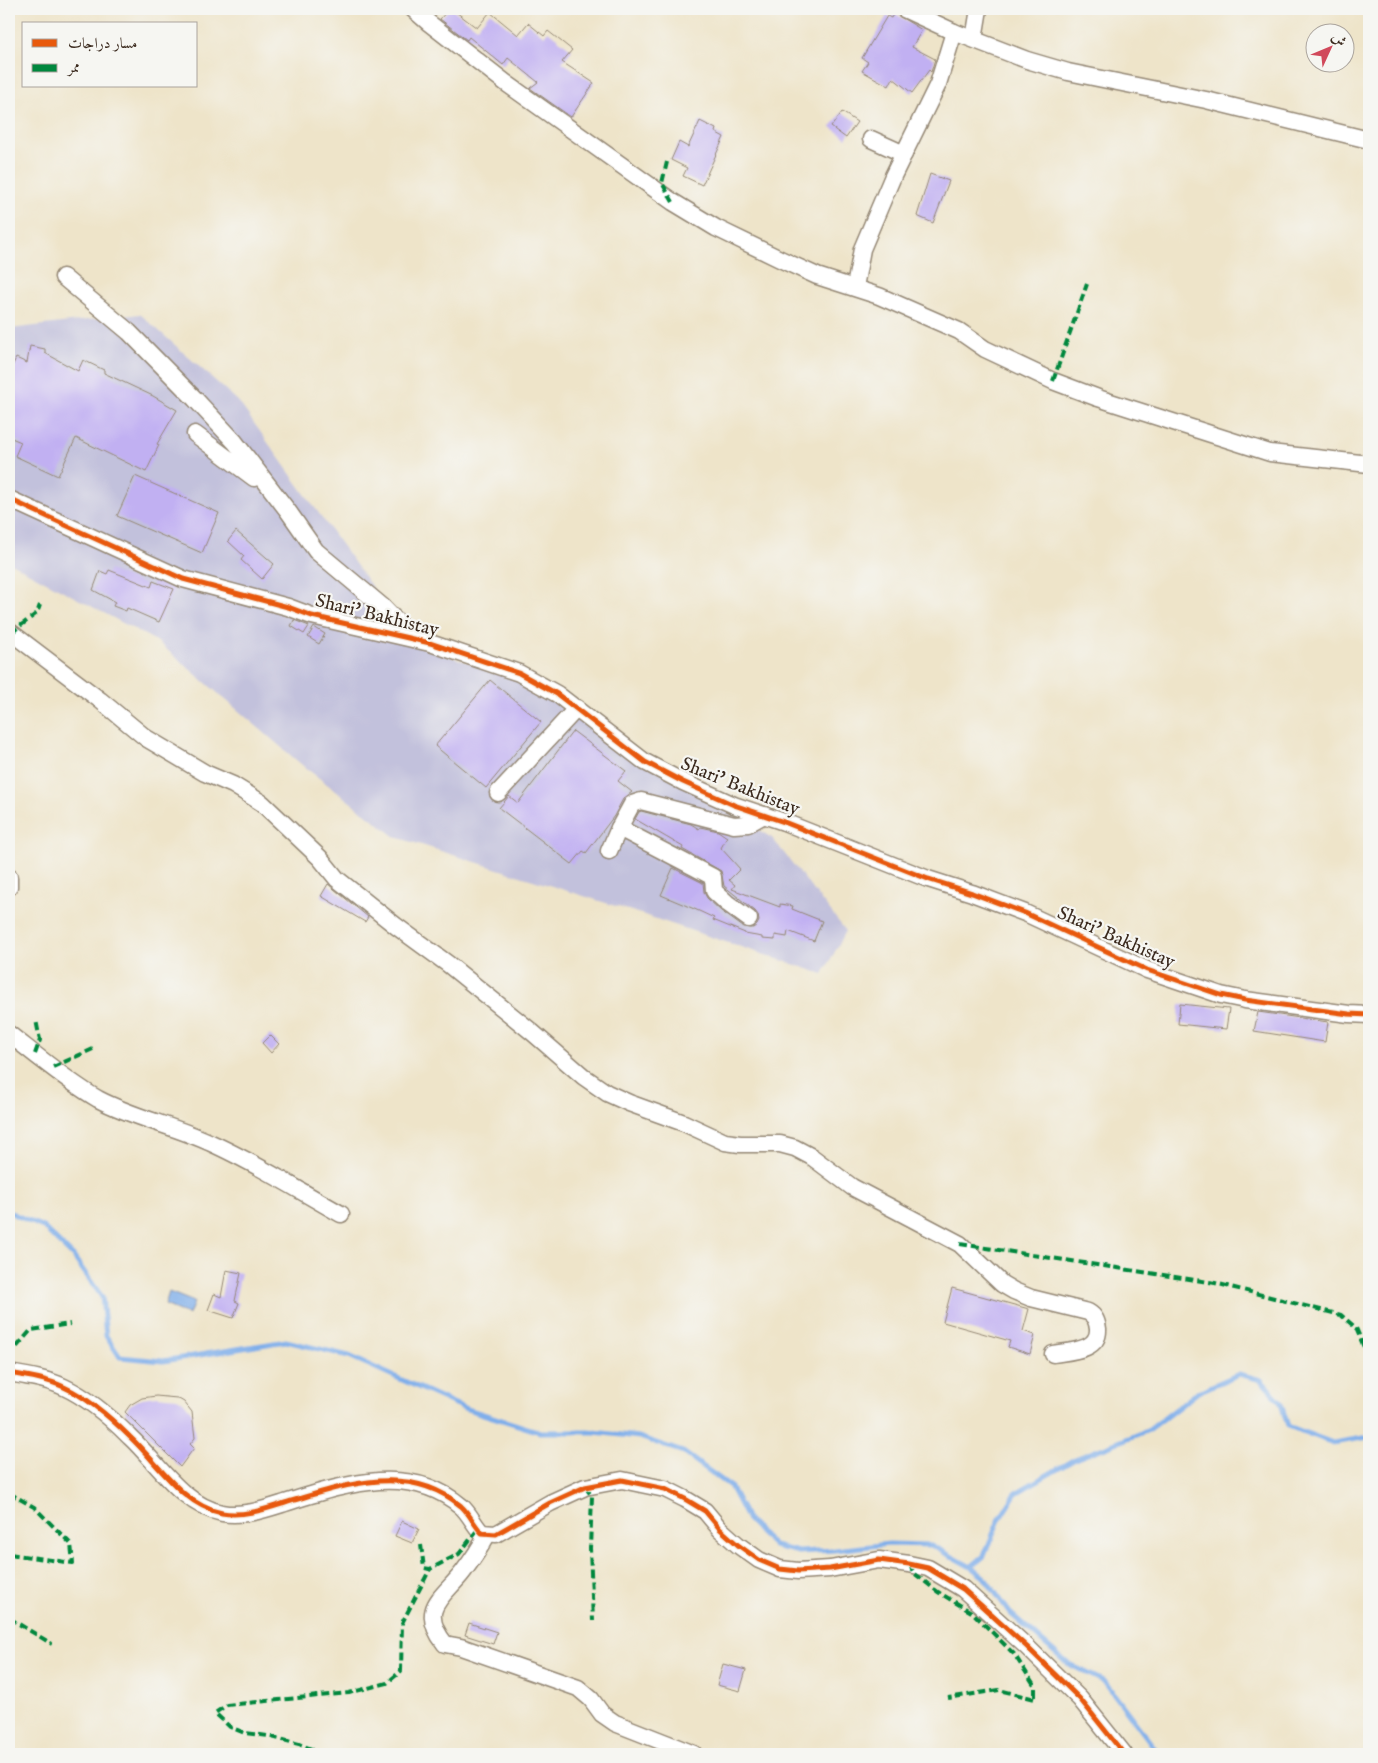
<svg xmlns="http://www.w3.org/2000/svg" width="1378" height="1763" viewBox="0 0 1378 1763" font-family="'IM FELL English',Amiri,serif">
	<style>
		.industrial { fill: #c2c1dc }
		.water { fill: #80afea; stroke: #5e6c84 }
		.lines { fill: none; stroke-linecap: round; stroke-linejoin: round }
		.stream { stroke: #80afea; stroke-width: 5 }
		.building { fill: #c1b0f2 }
		.minor-casing { stroke: #948774; stroke-width: 19 }
		.minor { stroke: #fff; stroke-width: 16 }
		.quiet { stroke: #00873e; stroke-width: 4; stroke-dasharray: 8 4; stroke-linecap: butt }
		.cycleway-casing { stroke: #f6f6f2; stroke-width: 8 }
		.cycleway { stroke: #e8590c; stroke-width: 5 }
		.labels { text-anchor: middle; dominant-baseline: central; stroke-width: 4.5; stroke-linejoin: round; paint-order: stroke }
		.street-label { font-size: 19px; fill: #3b2a1e; stroke: #f6f6f2 }
	</style>
	<rect width="100%" height="100%" fill="#f6f6f2"/>
	<filter id="ink" filterUnits="userSpaceOnUse"><feTurbulence type="fractalNoise" baseFrequency=".02" numOctaves="2"/><feDisplacementMap in="SourceGraphic" scale="10" xChannelSelector="R" yChannelSelector="G"/><feConvolveMatrix kernelMatrix="1 2 1 2 8 2 1 2 1" color-interpolation-filters="sRGB"/></filter>
	<filter id="wash" filterUnits="userSpaceOnUse"><feTurbulence type="fractalNoise" baseFrequency=".0096" numOctaves="4" result="noise"/><feDisplacementMap in="SourceGraphic" scale="20" xChannelSelector="R" yChannelSelector="G"/><feGaussianBlur stdDeviation="1.12" result="paint"/><feColorMatrix in="noise" values="0 0 0 0 0 0 0 0 0 0 0 0 0 0 0 0 0 1.4 0 .05"/><feComposite in="paint" operator="in"/></filter>
	<g filter="url(#wash)">
		<rect width="100%" height="100%" fill="#eee4c9"/>
		<polygon class="industrial" points="140,314 238,401 413,644 524,681 622,749 772,838 846,931 823,974 644,915 396,837 302,765 158,642 9,562 9,329"/>
		<polygon class="water" points="169,1292 194,1302 189,1315 165,1305"/>
		<g class="lines">
			<g class="stream">
				<polyline points="9,1212 43,1227 73,1256 102,1297 106,1336 120,1357 163,1361 286,1341 349,1356 464,1408 540,1432 594,1432 639,1437 683,1452 730,1486 748,1520 774,1546 799,1552 835,1550 889,1544 931,1545 971,1567 984,1577 1010,1613 1067,1663 1105,1682 1159,1754"/>
				<polyline points="971,1567 984,1556 999,1520 1016,1493 1075,1459 1149,1430 1198,1392 1239,1374 1261,1380 1280,1401 1288,1426 1333,1443 1369,1437"/>
			</g>
		</g>
		<g id="blocks">
			<g class="building">
				<polygon points="449,9 452,9 477,28 490,12 518,35 528,23 544,36 548,31 572,50 562,62 594,83 571,117 530,88 538,82 508,58 503,65 469,37 467,40 440,19"/>
				<polygon points="894,13 922,30 912,47 935,59 931,72 929,70 912,93 893,78 889,86 862,71 868,62 862,58 887,16 891,18"/>
				<polygon points="842,112 857,122 846,138 831,127"/>
				<polygon points="700,121 716,129 715,132 724,137 702,185 683,176 687,168 671,160 679,142 688,147"/>
				<polygon points="930,174 949,181 933,223 917,216"/>
				<polygon points="30,346 45,349 45,353 78,371 83,360 104,370 104,373 153,396 177,410 157,444 159,445 146,472 76,438 58,476 15,456 21,442 9,437 9,373 16,358 27,363"/>
				<polygon points="135,476 219,513 202,553 117,516"/>
				<polygon points="236,531 274,564 262,579 241,560 244,556 228,541"/>
				<polygon points="109,570 151,587 153,581 174,589 159,622 127,608 126,611 113,606 115,602 93,590 100,571 107,574"/>
				<polygon points="294,620 309,626 304,634 291,626"/>
				<polygon points="314,627 325,634 319,644 308,637"/>
				<polygon points="490,680 541,722 486,788 435,746"/>
				<polygon points="573,731 626,771 618,781 632,792 623,799 614,816 586,853 583,851 572,864 499,808 509,796 518,803"/>
				<polygon points="641,811 691,824 699,829 700,827 718,831 727,837 721,848 740,869 729,880 735,885 732,889 780,907 780,904 793,906 792,909 822,921 814,941 788,931 787,937 775,935 775,940 762,939 762,937 745,934 745,933 713,920 714,918 699,911 661,895 673,868 703,883 704,892 707,898 721,911 743,927 753,928 757,925 759,921 758,915 755,911 724,886 721,871 682,849 683,847 635,819 639,812"/>
				<polygon points="328,884 368,917 365,922 321,896"/>
				<polygon points="1180,1004 1229,1009 1226,1029 1178,1024"/>
				<polygon points="1258,1012 1328,1022 1325,1042 1254,1031"/>
				<polygon points="270,1035 279,1044 271,1053 262,1043"/>
				<polygon points="226,1270 241,1273 235,1301 239,1303 233,1318 208,1310 214,1294 221,1297"/>
				<polygon points="952,1288 1029,1309 1023,1331 1035,1335 1030,1354 1008,1347 1010,1341 943,1322"/>
				<polygon points="156,1396 177,1398 184,1402 192,1412 195,1438 190,1444 194,1448 180,1467 125,1412 130,1405 142,1398"/>
				<polygon points="402,1521 419,1529 412,1543 395,1536"/>
				<polygon points="469,1623 497,1632 493,1644 465,1635"/>
				<polygon points="723,1664 746,1670 740,1691 717,1685"/>
			</g>
		</g>
	</g>
	<g filter="url(#ink)">
		<use href="#blocks" fill-opacity="0" stroke="#948774" stroke-width="1"/>
		<g class="lines">
			<defs>
				<g id="minor">
					<polyline points="413,9 429,23 506,83 673,202 716,228 780,259 817,276 879,296 959,331 985,349 1053,381 1098,398 1270,453 1369,464"/>
					<polyline points="904,9 954,32 1027,60 1068,72 1206,100 1369,140"/>
					<polyline points="974,39 979,9"/>
					<polyline points="871,139 904,154"/>
					<polyline points="63,277 129,332 195,399 235,442 288,511 316,551 383,607 414,639"/>
					<polyline points="855,287 862,249 893,176 938,84 954,32"/>
					<polyline points="195,434 254,478"/>
					<polyline points="9,499 183,579 288,607 312,616 430,643 519,673 557,694 645,762 683,782 734,805 784,822 928,879 972,893 1025,913 1147,970 1221,995 1245,1000 1349,1014 1369,1015"/>
					<path d="M9,631L100,700L146,738L205,773L233,785L262,803L320,858L337,879L396,926L448,964L532,1032L584,1077L607,1093L629,1103L684,1123L725,1142L740,1144H780L795,1148L812,1157L852,1187L960,1244L1002,1284L1014,1291L1031,1298L1088,1312C1095,1316 1097,1321 1098,1329C1099,1351 1070,1351 1053,1354"/>
					<polyline points="498,793 577,708"/>
					<polyline points="619,828 713,877 714,891 727,903 749,919"/>
					<polyline points="609,851 619,828 632,804 641,801 734,825 748,824 764,815"/>
					<polyline points="9,877 9,887"/>
					<path d="M9,1034C36,1055 68,1082 98,1099C134,1118 175,1126 211,1143C256,1163 298,1190 341,1214"/>
					<path d="M9,1373C27,1376 47,1379 64,1387C88,1398 111,1418 130,1437C158,1463 182,1505 222,1513C243,1517 266,1509 285,1503C343,1485 409,1462 461,1506C470,1514 474,1525 482,1533L496,1534L550,1503L585,1487L622,1480L665,1489L685,1499L705,1511L720,1529L738,1545L759,1560L780,1569L798,1571L830,1569L879,1560L909,1564L928,1568L963,1589L1027,1647L1080,1699L1124,1754"/>
					<path d="M487,1535C480,1548 472,1560 463,1572C443,1598 417,1608 445,1644L461,1647L578,1688L591,1699L602,1714L615,1723L694,1754"/>
				</g>
			</defs>
			<use href="#minor" class="minor-casing"/>
			<use href="#minor" class="minor"/>
			<g class="quiet">
				<polyline points="667,162 662,183 673,202"/>
				<polyline points="9,221 11,221"/>
				<polyline points="1053,381 1087,284"/>
				<polyline points="11,633 37,613 40,605"/>
				<polyline points="9,881 10,881"/>
				<polyline points="35,1054 40,1040 36,1020"/>
				<polyline points="53,1067 93,1049"/>
				<polyline points="960,1244 1215,1283 1341,1315 1356,1328 1369,1359"/>
				<polyline points="9,1369 14,1350 31,1330 70,1324"/>
				<polyline points="585,1487 592,1496 590,1548 593,1621"/>
				<polyline points="9,1493 34,1507 71,1544 73,1563 9,1554"/>
				<polyline points="421,1545 424,1568 430,1569 459,1554 478,1529"/>
				<polyline points="909,1564 914,1573 938,1592 973,1613 1014,1654 1035,1686 1035,1699 999,1690 948,1698"/>
				<polyline points="9,1618 52,1644"/>
				<polyline points="324,1754 299,1744 268,1736 245,1733 230,1727 215,1713 227,1705 349,1693 387,1683 401,1671 402,1623 430,1569"/>
			</g>
			<defs>
				<g id="cycleway">
					<polyline points="9,499 183,579 288,607 312,616 430,643 519,673 557,694 645,762 683,782 734,805 784,822 928,879 972,893 1025,913 1147,970 1221,995 1245,1000 1349,1014 1369,1015"/>
					<path d="M9,1373C27,1376 47,1379 64,1387C88,1398 111,1418 130,1437C158,1463 182,1505 222,1513C243,1517 266,1509 285,1503C343,1485 409,1462 461,1506C470,1514 474,1525 482,1533L496,1534L550,1503L585,1487L622,1480L665,1489L685,1499L705,1511L720,1529L738,1545L759,1560L780,1569L798,1571L830,1569L879,1560L909,1564L928,1568L963,1589L1027,1647L1080,1699L1124,1754"/>
				</g>
			</defs>
			<use href="#cycleway" class="cycleway-casing"/>
			<use href="#cycleway" class="cycleway"/>
		</g>
	</g>
	<g class="labels">
		<g class="street-label">
			<text transform="translate(377 616) rotate(14)">Shari' Bakhistay</text>
			<text transform="translate(740 787) rotate(22)">Shari' Bakhistay</text>
			<text transform="translate(1116 938) rotate(24)">Shari' Bakhistay</text>
		</g>
	</g>
	<rect width="1378" height="1763" fill="none" stroke="#f6f6f2" stroke-width="30"/>
	<rect x="22" y="22" width="175" height="65" fill="#f6f6f2" stroke="#aba49d"/>
	<rect x="32" y="39" width="25" height="8" fill="#e8590c" stroke="#aba49d"/>
	<text x="68" y="48" font-size="15" fill="#3b2a1e">مسار دراجات</text>
	<rect x="32" y="64" width="25" height="8" fill="#00873e" stroke="#aba49d"/>
	<text x="68" y="72" font-size="15" fill="#3b2a1e">ممر</text>
	<g transform="translate(1330 48) rotate(46)"><circle r="24" fill="#f6f6f2" stroke="#aba49d"/>
	<path d="M0-4L9 19L0 12L-9 19Z" fill="#d1495b"/>
	<text y="-8" font-size="14" font-weight="bold" text-anchor="middle" fill="#3b2a1e">ش</text>
	</g>
</svg>
